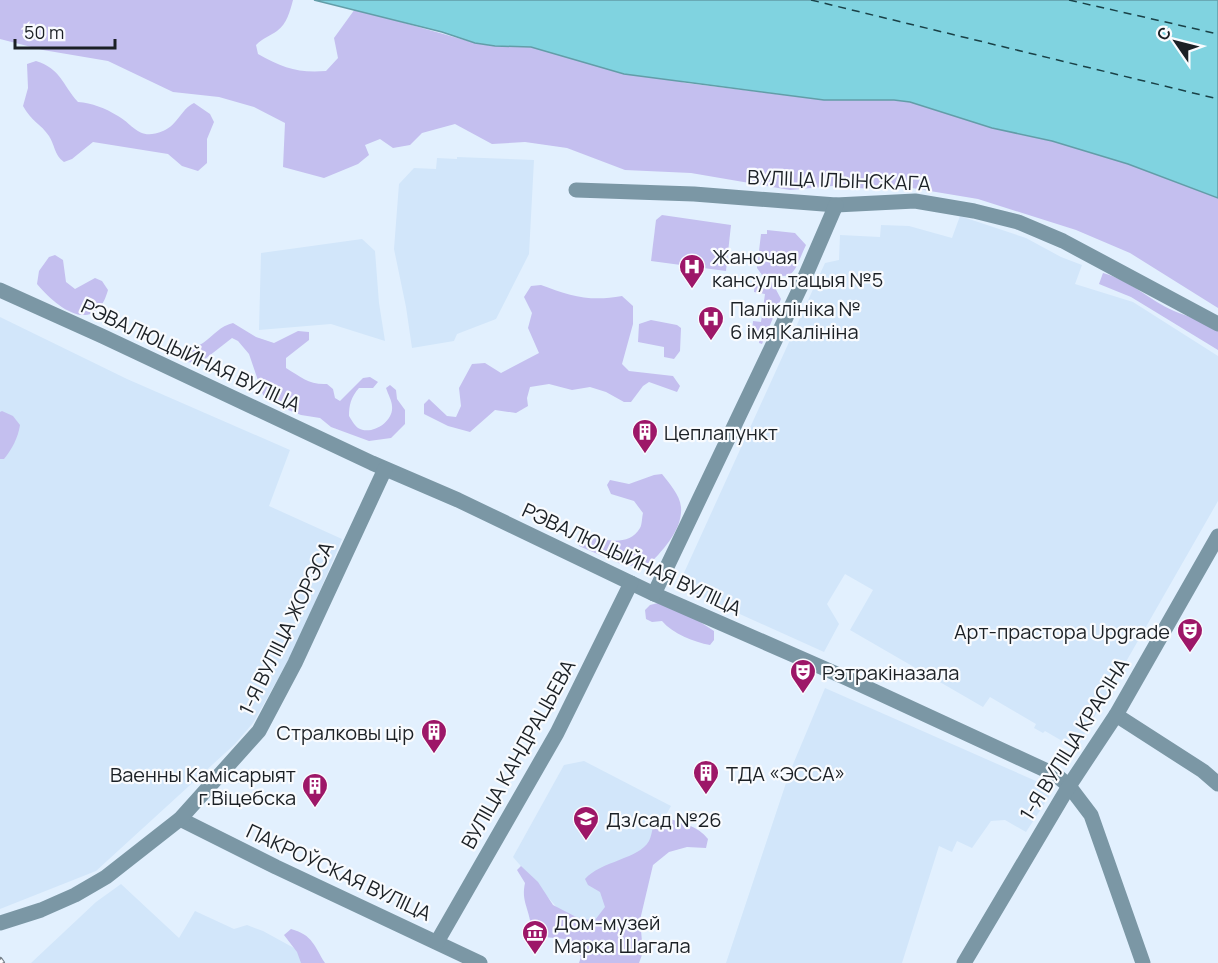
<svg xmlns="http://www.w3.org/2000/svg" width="1218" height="963" viewBox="0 0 1218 963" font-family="Manrope,sans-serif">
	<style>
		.built { fill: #d2e6fa }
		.green { fill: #c4bfef }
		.water { fill: #80d3e0; stroke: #629da8; stroke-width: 1.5 }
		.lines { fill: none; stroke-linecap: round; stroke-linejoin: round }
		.ferry { stroke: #1a4147; stroke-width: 1.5; stroke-dasharray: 8 6; stroke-linecap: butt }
		.minor { stroke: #7b97a5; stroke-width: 15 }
		.rail-casing { stroke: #79828b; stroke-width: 6 }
		.rail { stroke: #f9fbfe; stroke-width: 4; stroke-dasharray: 11; stroke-linecap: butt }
		.labels { text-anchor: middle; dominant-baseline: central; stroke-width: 4.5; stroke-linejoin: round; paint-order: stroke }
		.street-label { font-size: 20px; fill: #1b2025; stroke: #f9fbfe }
		.poi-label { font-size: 20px; fill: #1b2025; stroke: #f9fbfe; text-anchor: start }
	</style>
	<rect width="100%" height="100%" fill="#e2f0fe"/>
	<g class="built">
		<polygon points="457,157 534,160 529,254 496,319 457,334 454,341 412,348 406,307 394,249 399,184 414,168 436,169 437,158 457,159"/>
		<polygon points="960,216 1026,238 1061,257 1082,265 1075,284 1133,302 1218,356 1218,501 1076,749 1045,731 1043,733 1034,728 1036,724 990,697 983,707 850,630 873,590 845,574 827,604 839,624 824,652 678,586 825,263 839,260 840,235 880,237 881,225 909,226 952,238"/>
		<polygon points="362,239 375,251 379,303 385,341 331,324 259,330 261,253"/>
		<polygon points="0,317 127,379 290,450 269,506 342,539 296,647 253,723 235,744 96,871 0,909"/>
		<polygon points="825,688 1054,789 1026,832 1005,820 991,821 972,848 957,841 952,852 939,846 902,963 726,963 789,774"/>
		<polygon points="584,761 671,806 595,941 560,911 513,857 564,765"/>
		<polygon points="121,884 179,938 195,911 234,929 247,925 263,931 305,954 301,963 31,963 96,902"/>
	</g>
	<g class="green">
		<path d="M0,0H293C290,11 287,24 277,31C270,36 263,38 256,45L258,54C283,68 297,73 326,71L338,58L334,38L355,9L475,43L495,46L531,47L686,83L824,100H894L910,102L992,128L1052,141L1128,164L1218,198V308L1130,253L1076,230L978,199L900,186L871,189L832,186L790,190L691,173L625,170L567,148L525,142L492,144L455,124L422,133L410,145L393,148L380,139L365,145L369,155L358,164L324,178L283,167L285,123L254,107L219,97L173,92L108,61L43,50L0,39Z"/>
		<path d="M36,61C61,69 62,84 78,102C92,103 105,108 118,116C135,126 139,141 163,131C178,125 181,109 194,103L210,114L214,122L207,139V163L198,171L182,166L168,154L93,142L72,159L64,162C54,155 55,145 49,136C41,124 31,121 23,106L28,88L27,64Z"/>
		<polygon points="662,215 731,225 726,271 651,261 656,220"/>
		<path d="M767,230L795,233L806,245C792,275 797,279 762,275L757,268L761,234H767Z"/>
		<path d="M55,255L63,260L66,282L75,289L95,278L102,281L108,290C95,337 57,308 37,284L39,271L49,257Z"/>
		<path d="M1103,273C1130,280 1149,300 1174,311C1189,317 1204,321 1218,328V350L1131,297L1099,284Z"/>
		<polygon points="755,280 772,282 781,299 762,344 759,343 760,335 752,332 753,321 761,322 765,294 754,292"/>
		<path d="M541,285C570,296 590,302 622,296L633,306V324L622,364L629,371L673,376L680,386L677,392L649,382L643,386L631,402H624L606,392L590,387L572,390L549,384L530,387L527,398L528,406L516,413L495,410L470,432L448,426L424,414V404L429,399L447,416L456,417L461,406L459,388L472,364L485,363L501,373L539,353L528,328L532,313L524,297L531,286Z"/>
		<polygon points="651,320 677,325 681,328 680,351 674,359 664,357 664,347 638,342 639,324"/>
		<path d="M233,323L256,337L274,343L298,331L309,332V340L286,358V368C301,377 309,385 327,384L333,389L335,398L340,401L363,378L370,377L378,382L373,388H359C351,397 349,405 349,416C351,419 354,425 358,428C371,436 394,422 392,406C392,401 388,394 386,388L390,385L396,390L397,399L405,410V424L391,438L369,441L331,427L320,418L301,415L273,404L263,395L249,354L238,341L232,338L200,363L186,362L184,352C190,347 197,347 203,343C214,335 220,326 233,323Z"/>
		<path d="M2,411L13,416L20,425C18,438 12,449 4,459H0V412Z"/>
		<path d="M662,474C669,483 680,495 681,507C683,530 662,551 647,567L623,565L579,546L584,536C602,539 629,548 640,528C642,525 642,517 643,513L634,501L611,494L607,485L610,480L629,484L654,475Z"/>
		<path d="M658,603L694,618L714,631V640L710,645C694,642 673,634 662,621L652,622L646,619L645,610L650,605Z"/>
		<path d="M666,818C681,822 698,826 708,839L706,848L687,847L669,852L653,865L640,920L643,952L639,963H579L581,957L565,939L544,937L531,926C529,908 521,901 525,883L517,870L521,866L538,882L553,905L580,919L595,920L605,907L600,892L588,885L585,879C601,861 639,859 649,841C651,837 652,831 653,827Z"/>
		<path d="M291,929C313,935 314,946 325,963H301L297,952L284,935Z"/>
	</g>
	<polygon class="water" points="314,0 1218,0 1218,198 1128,164 1052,141 992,128 910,102 894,100 824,100 624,74 531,47 495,46 475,43 442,32"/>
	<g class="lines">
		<g class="ferry">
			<polyline points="811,0 1218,99"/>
			<polyline points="1069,0 1218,34"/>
		</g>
		<g class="minor">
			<polyline points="576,190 694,194 836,205 915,201 974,211 1018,222 1063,241 1218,324"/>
			<polyline points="0,290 102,336 372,463 458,500 654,594 846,678 1056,775 1069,786 1091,815 1143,963"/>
			<polyline points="654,594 801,286 836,205"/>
			<polyline points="1116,715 1203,771 1218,784"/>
			<polyline points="180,819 276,867 480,963"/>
			<polyline points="0,923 41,910 75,895 106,877 180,819 259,731 295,663 385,469"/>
			<polyline points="437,942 557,733 631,583"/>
			<polyline points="964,963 1069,786 1116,715 1218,536"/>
		</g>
		<defs>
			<polyline id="rail" points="0,960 2,963"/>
		</defs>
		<use href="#rail" class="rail-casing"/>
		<use href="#rail" class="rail"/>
	</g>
	<defs>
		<symbol id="hospital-pin" viewBox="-11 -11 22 30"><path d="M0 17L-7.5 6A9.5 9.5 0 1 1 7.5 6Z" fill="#9d1768" stroke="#f9fbfe"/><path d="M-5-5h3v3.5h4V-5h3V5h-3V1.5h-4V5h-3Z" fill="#fff"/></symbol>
		<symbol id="building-pin" viewBox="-11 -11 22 30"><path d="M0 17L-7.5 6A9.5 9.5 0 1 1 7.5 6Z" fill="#9d1768" stroke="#f9fbfe"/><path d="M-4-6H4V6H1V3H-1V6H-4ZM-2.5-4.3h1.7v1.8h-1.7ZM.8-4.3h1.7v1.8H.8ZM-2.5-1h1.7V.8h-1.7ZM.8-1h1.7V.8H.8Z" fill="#fff"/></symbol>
		<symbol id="theatre-pin" viewBox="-11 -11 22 30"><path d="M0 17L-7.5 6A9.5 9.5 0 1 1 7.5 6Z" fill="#9d1768" stroke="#f9fbfe"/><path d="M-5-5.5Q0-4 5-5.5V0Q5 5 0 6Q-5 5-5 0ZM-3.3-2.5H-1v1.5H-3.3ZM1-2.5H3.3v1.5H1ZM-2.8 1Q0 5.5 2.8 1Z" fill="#fff"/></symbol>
		<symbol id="school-pin" viewBox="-11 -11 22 30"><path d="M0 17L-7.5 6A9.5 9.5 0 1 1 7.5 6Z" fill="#9d1768" stroke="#f9fbfe"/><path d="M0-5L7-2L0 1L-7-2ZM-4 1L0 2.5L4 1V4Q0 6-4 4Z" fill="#fff"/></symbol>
		<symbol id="museum-pin" viewBox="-11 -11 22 30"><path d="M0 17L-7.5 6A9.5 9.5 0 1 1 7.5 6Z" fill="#9d1768" stroke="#f9fbfe"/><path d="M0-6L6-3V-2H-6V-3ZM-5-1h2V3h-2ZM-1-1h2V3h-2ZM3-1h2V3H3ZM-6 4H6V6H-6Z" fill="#fff"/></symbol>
	</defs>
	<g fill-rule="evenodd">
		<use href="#hospital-pin" x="677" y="252" width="30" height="40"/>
		<use href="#hospital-pin" x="696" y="304" width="30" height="40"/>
		<use href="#building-pin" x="630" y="417" width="30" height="40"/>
		<use href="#theatre-pin" x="1175" y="616" width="30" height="40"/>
		<use href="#theatre-pin" x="788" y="657" width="30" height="40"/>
		<use href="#building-pin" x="419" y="717" width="30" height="40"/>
		<use href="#building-pin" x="691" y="758" width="30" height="40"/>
		<use href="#building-pin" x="300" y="771" width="30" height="40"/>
		<use href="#school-pin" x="571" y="804" width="30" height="40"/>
		<use href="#museum-pin" x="520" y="918" width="30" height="40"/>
	</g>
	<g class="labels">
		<g class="street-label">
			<text transform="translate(839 180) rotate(2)">ВУЛІЦА ІЛЬІНСКАГА</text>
			<text transform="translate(191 355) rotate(25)">РЭВАЛЮЦЫЙНАЯ ВУЛІЦА</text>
			<text transform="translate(632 559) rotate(25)">РЭВАЛЮЦЫЙНАЯ ВУЛІЦА</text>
			<text transform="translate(286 628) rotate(-64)">1-Я ВУЛІЦА ЖОРЭСА</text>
			<text transform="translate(1074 739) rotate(-58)">1-Я ВУЛІЦА КРАСІНА</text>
			<text transform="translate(518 754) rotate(-61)">ВУЛІЦА КАНДРАЦЬЕВА</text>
			<text transform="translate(339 872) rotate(25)">ПАКРОЎСКАЯ ВУЛІЦА</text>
		</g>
		<g class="poi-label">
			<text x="712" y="256">Жаночая<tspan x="712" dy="23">кансультацыя №5</tspan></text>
			<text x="730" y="308">Паліклініка №<tspan x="730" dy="23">6 імя Калініна</tspan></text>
			<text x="664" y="432">Цеплапункт</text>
			<text x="1170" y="631" text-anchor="end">Арт-прастора Upgrade</text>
			<text x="822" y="672">Рэтракіназала</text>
			<text x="414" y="732" text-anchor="end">Стралковы цір</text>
			<text x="726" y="773">ТДА «ЭССА»</text>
			<text x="296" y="774" text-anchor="end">Ваенны Камісарыят<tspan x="296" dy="23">г.Віцебска</tspan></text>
			<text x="606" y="819">Дз/сад №26</text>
			<text x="554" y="922">Дом-музей<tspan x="554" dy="23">Марка Шагала</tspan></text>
		</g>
	</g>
	<g transform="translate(1176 42) rotate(305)" stroke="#f9fbfe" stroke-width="4.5" paint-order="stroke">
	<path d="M0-4.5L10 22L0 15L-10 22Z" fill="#1b2025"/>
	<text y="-9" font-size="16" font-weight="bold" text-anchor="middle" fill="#1b2025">С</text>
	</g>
	<path d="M15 39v9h100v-9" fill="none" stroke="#1b2025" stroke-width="3"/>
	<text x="24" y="39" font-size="18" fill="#1b2025" stroke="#f9fbfe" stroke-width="4.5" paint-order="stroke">50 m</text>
</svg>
